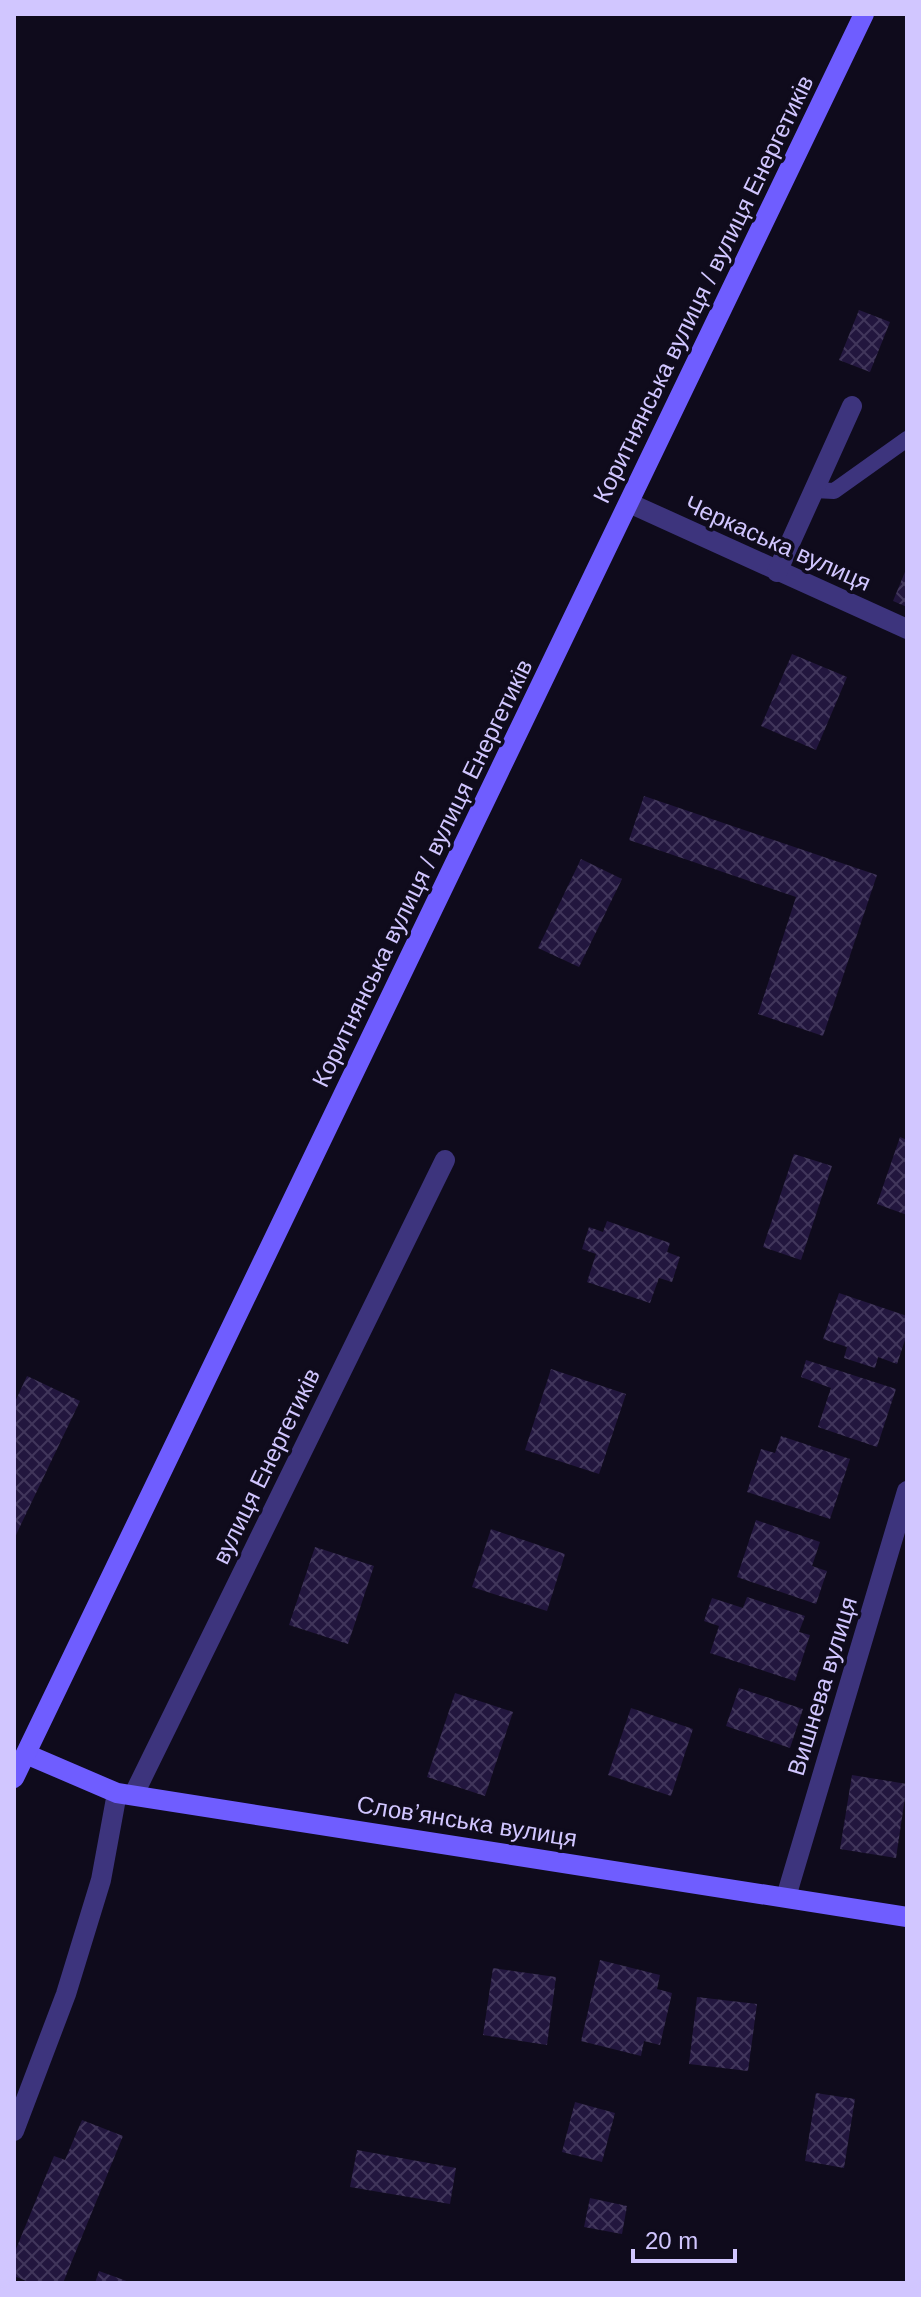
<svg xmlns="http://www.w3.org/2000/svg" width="921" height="2297" viewBox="0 0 921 2297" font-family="Arial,sans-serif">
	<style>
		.building { fill: url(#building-cross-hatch) }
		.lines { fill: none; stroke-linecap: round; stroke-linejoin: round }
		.lane { stroke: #3d347d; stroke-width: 16 }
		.street { stroke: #3d347d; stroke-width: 20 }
		.secondary { stroke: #6f5dff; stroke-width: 20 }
		.labels { text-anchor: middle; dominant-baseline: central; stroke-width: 7; stroke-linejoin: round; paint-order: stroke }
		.street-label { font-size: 24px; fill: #d1c6ff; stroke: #0f0b1c }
	</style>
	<defs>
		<pattern id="building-cross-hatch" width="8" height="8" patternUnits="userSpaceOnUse" patternTransform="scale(2)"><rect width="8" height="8" fill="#22163e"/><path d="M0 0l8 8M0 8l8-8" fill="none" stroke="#41365b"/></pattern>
	</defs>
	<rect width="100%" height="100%" fill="#0f0b1c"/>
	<g class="building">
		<polygon points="859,310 890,322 870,372 839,360"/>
		<polygon points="907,567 907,607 893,601"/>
		<polygon points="792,654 847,677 816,750 761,726"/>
		<polygon points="644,796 877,875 823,1036 758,1014 796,897 629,840"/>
		<polygon points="581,859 622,879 579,967 538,948"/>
		<polygon points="900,1137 907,1140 907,1215 877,1204"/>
		<polygon points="794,1154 832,1166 801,1260 763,1247"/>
		<polygon points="607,1221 670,1243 667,1252 680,1257 672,1282 659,1278 650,1303 587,1282 596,1254 582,1249 589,1227 603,1232"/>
		<polygon points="839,1293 907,1316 907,1334 897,1364 878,1357 875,1368 844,1358 847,1347 823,1339"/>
		<polygon points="806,1360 896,1389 877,1447 818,1427 831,1388 801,1377"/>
		<polygon points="551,1369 626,1394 599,1474 525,1450"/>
		<polygon points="27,1376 80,1401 14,1539 14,1404"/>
		<polygon points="781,1436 850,1459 830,1519 747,1492 761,1449 775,1453"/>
		<polygon points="756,1520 820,1542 812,1566 827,1571 816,1604 737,1577"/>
		<polygon points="491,1529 565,1554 547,1611 472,1587"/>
		<polygon points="315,1547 374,1566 348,1644 289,1625"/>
		<polygon points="747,1597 805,1616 799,1632 810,1635 795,1681 710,1653 719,1626 704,1621 712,1598 743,1608"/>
		<polygon points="739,1688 803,1709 790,1748 726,1726"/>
		<polygon points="455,1693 513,1712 485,1796 427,1777"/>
		<polygon points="631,1708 693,1729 671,1796 608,1775"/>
		<polygon points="852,1775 907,1784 896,1858 840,1849"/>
		<polygon points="600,1960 660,1975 657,1989 672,1993 660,2045 644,2041 641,2056 581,2041"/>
		<polygon points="493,1968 556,1977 547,2045 483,2035"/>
		<polygon points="697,1997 757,2004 748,2071 689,2064"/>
		<polygon points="816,2093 855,2099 844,2168 805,2161"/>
		<polygon points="575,2102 615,2113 602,2162 562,2152"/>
		<polygon points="82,2120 123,2136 63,2283 31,2283 14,2276 14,2254 54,2156 65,2160"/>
		<polygon points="357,2150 456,2168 450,2204 350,2187"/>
		<polygon points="590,2198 627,2206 622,2234 584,2227"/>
		<polygon points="99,2271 132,2283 95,2283"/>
	</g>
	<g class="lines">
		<polyline class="lane" points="814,490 834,491 907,439"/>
		<g class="street">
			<polyline points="629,503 907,629"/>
			<polyline points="777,572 852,406"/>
			<polyline points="134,1794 445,1160"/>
			<polyline points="786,1897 907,1491"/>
			<polyline points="14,2131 66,1994 101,1880 117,1793"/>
		</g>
		<g class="secondary">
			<polyline points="26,1754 117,1793 907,1917"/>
			<polyline points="14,1778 864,14"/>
		</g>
	</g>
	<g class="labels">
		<g class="street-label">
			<text transform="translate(703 289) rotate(-64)">Коритнянська вулиця / вулиця Енергетиків</text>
			<text transform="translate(778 543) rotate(24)">Черкаська вулиця</text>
			<text transform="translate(422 873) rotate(-64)">Коритнянська вулиця / вулиця Енергетиків</text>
			<text transform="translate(266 1466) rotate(-64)">вулиця Енергетиків</text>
			<text transform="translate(822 1686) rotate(-73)">Вишнева вулиця</text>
			<text transform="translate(467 1821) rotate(9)">Словʼянська вулиця</text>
		</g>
	</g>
	<rect width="921" height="2297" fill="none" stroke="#d1c6ff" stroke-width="32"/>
	<path d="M633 2249v12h102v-12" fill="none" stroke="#d1c6ff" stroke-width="4"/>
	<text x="645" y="2249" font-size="24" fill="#d1c6ff" stroke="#0f0b1c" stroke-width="6" paint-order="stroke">20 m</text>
</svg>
